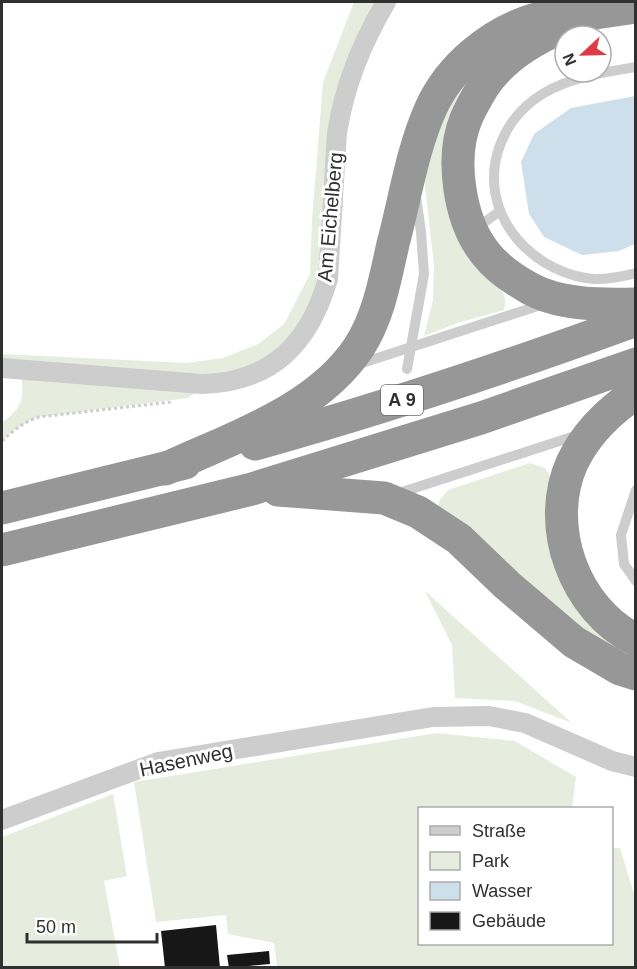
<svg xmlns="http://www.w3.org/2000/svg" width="637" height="969" viewBox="0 0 637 969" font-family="Arial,sans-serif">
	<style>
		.green { fill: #e6eddf }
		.water { fill: #ccdfeb }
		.building { fill: #171717 }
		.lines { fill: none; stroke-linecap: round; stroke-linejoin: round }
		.path { stroke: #cdcdcd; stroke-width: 3; stroke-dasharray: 3 3; stroke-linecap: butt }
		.service { stroke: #cdcdcd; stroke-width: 10 }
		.minor { stroke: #cdcdcd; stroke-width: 20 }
		.motorway { stroke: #979797; stroke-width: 33 }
		.labels { text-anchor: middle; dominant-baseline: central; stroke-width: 6; stroke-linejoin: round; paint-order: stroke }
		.shield { fill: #fff; stroke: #6e6e6e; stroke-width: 1.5 }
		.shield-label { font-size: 18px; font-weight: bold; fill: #303030 }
		.street-label { font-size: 20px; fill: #303030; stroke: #fff }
	</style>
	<rect width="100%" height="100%" fill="#fff"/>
	<g class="green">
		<path d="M354,2H386L348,82L328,279L281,358L202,384L195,393L188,398L39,417C24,422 14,430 2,441V423C26,404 23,398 21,370L2,368V354L187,363L223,358L258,344L284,324L310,274L312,220L323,82Z"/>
		<path d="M472,68L452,135L493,281C502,290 508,297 504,310L458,323L424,336L433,300L434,266L424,177L438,125Z"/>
		<polygon points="530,463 545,468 555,484 550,510 635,651 635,665 623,662 438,507 440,499 448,490"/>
		<polygon points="425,591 572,723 515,701 455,698 452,645"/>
		<polygon points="437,733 515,741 576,777 572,808 420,808 420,944 612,944 612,848 620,848 635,897 635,967 277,967 274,943 228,934 226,915 156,922 134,782"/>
		<polygon points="113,794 127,876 104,881 120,967 2,967 2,837"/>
	</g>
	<polygon class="water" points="635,96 635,244 619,251 582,255 544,237 529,214 521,162 534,134 571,108"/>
	<g class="building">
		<polygon points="216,925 220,968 202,968 202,966 165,968 161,931"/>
		<polygon points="269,951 270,964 229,968 227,955"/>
	</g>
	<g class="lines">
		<path class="path" d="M2,441C14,430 24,422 39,417L171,402"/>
		<g class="service">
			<path d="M636,67C605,72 571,77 544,93C522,106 507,125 499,148C478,210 526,268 586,278C602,281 620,277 636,273"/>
			<polyline points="475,229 500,211"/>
			<polyline points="356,365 544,304"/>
			<polyline points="407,369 424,274 421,232 416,197"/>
			<polyline points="636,490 621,535 624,564 636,581"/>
			<polyline points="396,494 581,434"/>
		</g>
		<g class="minor">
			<path d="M2,368L202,384C272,382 309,344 328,279L337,133C345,84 361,45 386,2"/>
			<polyline points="2,820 158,762 433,717 489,716 525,723 612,761 636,767"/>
		</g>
		<g class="motorway">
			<path d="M562,27C532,40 501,59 483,87C477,97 470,109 466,119C450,158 459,221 486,254C497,268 513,279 529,288C559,305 601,305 636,304"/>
			<path d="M636,393C609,411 586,433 572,463C544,526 574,609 636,640"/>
			<path d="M255,444C384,408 510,366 636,320"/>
			<path d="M165,469C231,438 317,411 359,347C379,316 385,279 393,244C405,199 412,150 431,108C450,66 492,32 536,19C555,14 575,15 595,13C608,11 622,9 636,7"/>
			<polyline points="278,490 384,498 418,512 459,539 507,585 574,642 620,669 636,674"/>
			<polyline points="2,508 185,463"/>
			<polyline points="2,550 252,489 481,418 636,364"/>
		</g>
	</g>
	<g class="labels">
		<rect class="shield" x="381" y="385" width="42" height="30" rx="4.5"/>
		<g class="shield-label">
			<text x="402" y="400">A 9</text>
		</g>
		<g class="street-label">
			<text transform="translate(330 217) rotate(-85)">Am Eichelberg</text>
			<text transform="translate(186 760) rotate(-12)">Hasenweg</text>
		</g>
	</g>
	<rect width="637" height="969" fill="none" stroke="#303030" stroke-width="6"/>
	<rect x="418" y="807" width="195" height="138" fill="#ffffff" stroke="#acacac" stroke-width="1.5"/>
	<rect x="430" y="826" width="30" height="9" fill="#cdcdcd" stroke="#acacac" stroke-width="1.5"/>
	<text x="472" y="837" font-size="18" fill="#303030">Straße</text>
	<rect x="430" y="852" width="30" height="18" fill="#e6eddf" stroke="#acacac" stroke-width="1.5"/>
	<text x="472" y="867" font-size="18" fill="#303030">Park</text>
	<rect x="430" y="882" width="30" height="18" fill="#ccdfeb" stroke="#acacac" stroke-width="1.5"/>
	<text x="472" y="897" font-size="18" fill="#303030">Wasser</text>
	<rect x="430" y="912" width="30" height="18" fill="#171717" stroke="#acacac" stroke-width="1.5"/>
	<text x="472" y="927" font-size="18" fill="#303030">Gebäude</text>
	<g transform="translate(583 54) rotate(248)"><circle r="28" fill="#ffffff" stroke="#acacac" stroke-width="1.5"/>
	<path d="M0-4.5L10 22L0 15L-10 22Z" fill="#df3b44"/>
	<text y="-9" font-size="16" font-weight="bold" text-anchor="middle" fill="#303030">N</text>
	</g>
	<path d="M27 933v9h130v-9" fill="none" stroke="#303030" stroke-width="3"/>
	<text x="36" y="933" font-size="18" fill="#303030" stroke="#ffffff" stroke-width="4.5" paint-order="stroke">50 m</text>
</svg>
